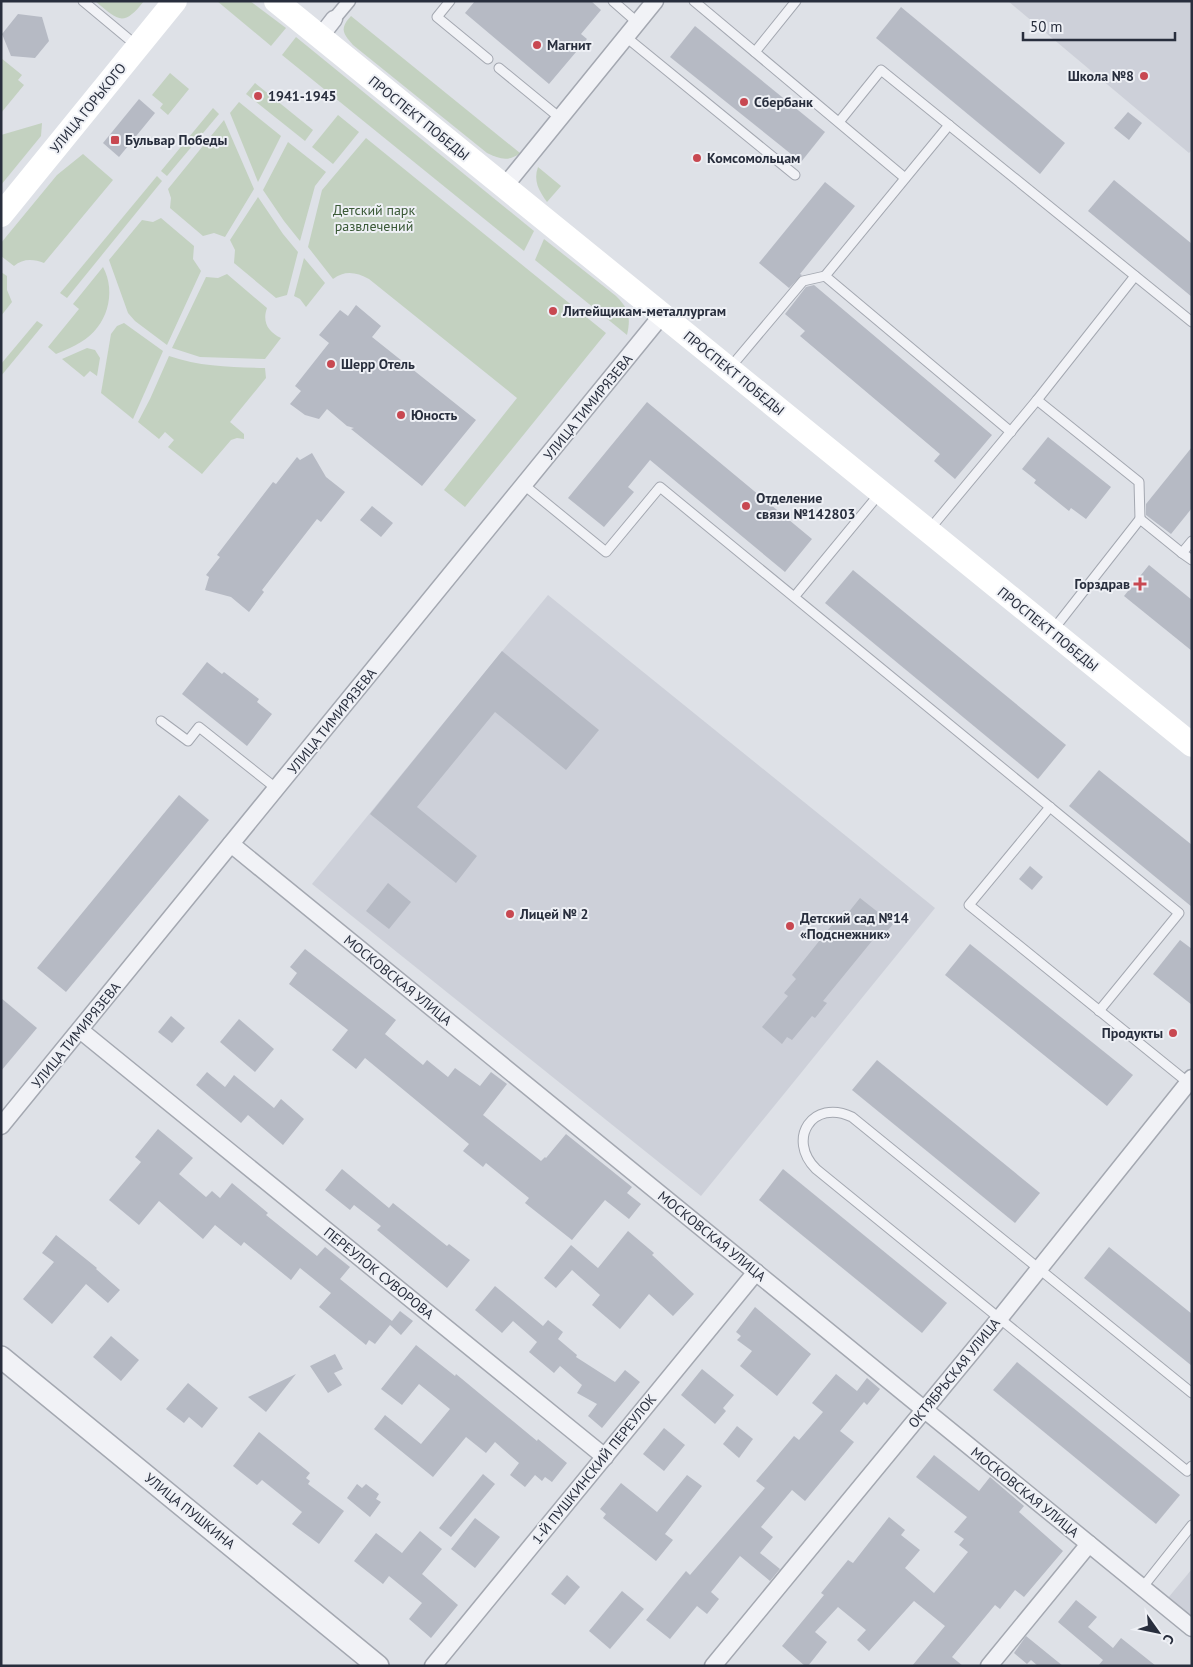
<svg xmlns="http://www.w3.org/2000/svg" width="1193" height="1667" viewBox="0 0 1193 1667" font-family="'PT Sans',sans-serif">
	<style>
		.built { fill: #cdd0d9 }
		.green { fill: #c3d1c0 }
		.building { fill: #b6bac4 }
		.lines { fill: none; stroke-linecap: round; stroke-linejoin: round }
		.service-casing { stroke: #a4a8b1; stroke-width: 11 }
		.pedestrian-casing { stroke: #a4a8b1; stroke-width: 15 }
		.minor-casing { stroke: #a4a8b1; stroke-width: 19 }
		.tertiary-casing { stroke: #a4a8b1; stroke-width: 24 }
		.service { stroke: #f1f2f6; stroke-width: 9 }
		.pedestrian { stroke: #f1f2f6; stroke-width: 12 }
		.minor { stroke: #f1f2f6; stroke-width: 16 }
		.tertiary { stroke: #f1f2f6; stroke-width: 21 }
		.secondary { stroke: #fff; stroke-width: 24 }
		.poi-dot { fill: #c84851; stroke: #eef0f5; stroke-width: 2 }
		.labels { text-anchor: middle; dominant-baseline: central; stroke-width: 4; stroke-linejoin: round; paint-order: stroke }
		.poi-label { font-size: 14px; font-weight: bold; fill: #282e3d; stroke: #eef0f5; text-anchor: start }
		.street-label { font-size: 14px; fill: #282e3d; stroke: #eef0f5 }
		.park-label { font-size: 14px; fill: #3a5936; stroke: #eef0f5 }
	</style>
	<rect width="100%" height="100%" fill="#dee1e7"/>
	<g class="built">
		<polygon points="1008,1 1192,1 1192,150 1189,153"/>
		<polygon points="548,595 935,908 701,1196 312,884"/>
		<polygon points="1192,1569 1192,1617 1168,1598"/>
	</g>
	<g class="green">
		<path d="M95,1H144C123,28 118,20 95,1Z"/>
		<polygon points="217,1 250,1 286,28 271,46"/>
		<path d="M351,16L520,153C509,162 499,159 487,153L353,45C342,33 340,28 351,16Z"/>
		<polygon points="296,37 534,231 524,251 282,55"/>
		<polygon points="1,58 22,75 18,80 24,85 1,113"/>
		<polygon points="170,73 189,89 168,115 160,108 163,104 152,95"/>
		<polygon points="255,83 313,130 305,141 246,94"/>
		<polygon points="239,102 281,136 258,182 230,113"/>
		<polygon points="213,108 219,114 167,176 161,171"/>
		<polygon points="338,115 359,132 333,164 312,147"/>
		<polygon points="224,120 254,189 225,237 214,233 203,236 170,208 171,198 168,189"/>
		<polygon points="42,123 41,136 1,185 1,135"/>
		<path d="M366,138L606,333L465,507L444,490L517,398L369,279C356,272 345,270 333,279L308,247L322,190Z"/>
		<polygon points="288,142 326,172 315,186 300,241 284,221 263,190"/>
		<path d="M83,154L113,180L44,263C34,259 23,258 14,266L1,256V243L57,175Z"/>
		<path d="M538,167L561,186L547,202C539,191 533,181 538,167Z"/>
		<polygon points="157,176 162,181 67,298 60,293"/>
		<polygon points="258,197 283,234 298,252 287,295 276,298 234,263 235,250 230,240"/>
		<polygon points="161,218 194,246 193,259 201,271 167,345 135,321 128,313 109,260 142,220 153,222"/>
		<path d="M544,239L616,296C629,309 631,317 627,335L535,260Z"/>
		<polygon points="304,258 325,283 306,307 300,299 294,296"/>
		<path d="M103,267C117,293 107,327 81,342C73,347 65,350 56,354L48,347L79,309L73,304Z"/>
		<polygon points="1,272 7,276 7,290 12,302 1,316"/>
		<path d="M227,274L267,308C262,322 268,332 281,338L265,359L200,357L172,348L206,277L218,278Z"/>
		<polygon points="37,321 43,325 1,376 1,364"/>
		<polygon points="124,323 163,351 133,419 101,393 111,334 117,326"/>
		<polygon points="87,348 95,350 100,358 97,376 90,371 84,377 62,359"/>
		<path d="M169,356C201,367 232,367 265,368L266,378L230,422L244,434V439L237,438L231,440L202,474L168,447L174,440L165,432L159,439L138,422L150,399Z"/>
	</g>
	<g class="building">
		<polygon points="475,1 591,1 601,10 581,34 587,39 549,84 465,13"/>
		<polygon points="901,7 1065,143 1040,174 876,38"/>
		<polygon points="18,14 42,17 49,41 35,58 11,56 2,34"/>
		<polygon points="695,26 825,132 801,162 670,57"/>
		<polygon points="139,99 155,113 119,157 103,143"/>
		<polygon points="1128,112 1142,123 1129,140 1114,128"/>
		<polygon points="1114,180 1192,244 1192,297 1088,211"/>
		<polygon points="825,182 855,206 800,274 802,275 789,288 759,263"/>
		<polygon points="814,285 992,435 955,479 934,461 940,454 800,336 805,331 785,314 806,287"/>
		<polygon points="356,305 381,326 372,337 476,420 422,486 351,429 354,428 347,426 327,409 319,419 305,415 290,404 301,391 295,386 329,343 319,335 340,310 348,316"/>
		<polygon points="647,402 812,539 785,572 650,460 628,487 634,492 604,527 568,498"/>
		<polygon points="1048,437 1111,487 1086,519 1071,508 1069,511 1034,483 1036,480 1022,469"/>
		<polygon points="1192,447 1192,508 1171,534 1146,515 1146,504"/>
		<polygon points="312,453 326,477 345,492 321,522 317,519 262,590 264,592 249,612 231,597 205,590 209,577 206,575 220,557 217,555 273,482 276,484 297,457 300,460"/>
		<polygon points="372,506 393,523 381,537 360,520"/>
		<polygon points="1149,565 1192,600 1192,651 1124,596"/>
		<polygon points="853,570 1066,745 1038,779 825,603"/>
		<polygon points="502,651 599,730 566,770 495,712 417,807 477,856 456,883 370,814"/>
		<polygon points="207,662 222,674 224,672 259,699 257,702 272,714 247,746 182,694"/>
		<polygon points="1099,770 1192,845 1192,907 1069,806"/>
		<polygon points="179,795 209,820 66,992 37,968"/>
		<polygon points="1030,866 1043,877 1032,890 1019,879"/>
		<polygon points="388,883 411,902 389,929 366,911"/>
		<polygon points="860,898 893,924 880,940 876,936 823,1001 827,1003 815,1018 812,1016 792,1040 787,1037 782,1044 762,1027 788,996 784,993 796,979 792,975 844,910 848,913"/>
		<polygon points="1180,940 1192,949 1192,1005 1153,974"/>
		<polygon points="970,944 1133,1075 1107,1106 945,975"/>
		<polygon points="305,949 396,1020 385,1034 423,1065 427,1060 448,1077 455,1068 480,1086 491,1072 507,1084 483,1115 541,1161 545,1157 546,1158 566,1134 632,1187 627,1193 641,1204 629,1219 605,1200 572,1240 525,1203 529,1198 486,1163 483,1167 463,1151 469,1144 365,1058 356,1069 332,1050 348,1030 289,984 297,973 290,967"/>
		<polygon points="1,998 37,1028 1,1071"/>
		<polygon points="171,1016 185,1028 172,1043 158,1032"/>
		<polygon points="239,1019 274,1049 255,1072 220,1042"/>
		<polygon points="877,1060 1040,1193 1015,1223 852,1090"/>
		<polygon points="207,1072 225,1087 234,1075 274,1108 281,1099 304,1119 283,1145 248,1115 241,1123 196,1085"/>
		<polygon points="158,1129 193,1158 179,1174 206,1197 212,1191 220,1198 232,1183 268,1213 266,1215 317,1256 325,1247 350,1267 340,1279 392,1321 400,1311 413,1321 401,1335 390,1325 375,1344 369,1340 366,1345 319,1307 331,1293 300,1268 291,1280 244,1242 241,1246 215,1225 203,1239 159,1201 139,1225 109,1200 141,1162 135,1157"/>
		<polygon points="342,1169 389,1208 393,1203 447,1246 449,1244 470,1260 447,1288 377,1230 381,1226 354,1205 350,1210 325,1190"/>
		<polygon points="783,1169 947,1303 922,1333 759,1200"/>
		<polygon points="628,1231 654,1253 652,1255 694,1294 673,1316 649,1294 620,1329 592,1305 600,1295 572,1270 556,1288 544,1278 571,1245 598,1268"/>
		<polygon points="56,1235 97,1268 96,1269 120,1290 108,1303 86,1284 52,1324 23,1299 54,1262 42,1253"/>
		<polygon points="1109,1247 1192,1314 1192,1366 1084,1278"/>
		<polygon points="495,1286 543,1326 548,1320 563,1332 558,1339 577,1355 576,1357 615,1382 625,1370 640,1382 602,1428 588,1416 597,1404 577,1393 582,1385 560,1366 554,1373 529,1352 537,1342 513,1321 502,1333 475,1310"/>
		<polygon points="755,1307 811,1354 777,1396 740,1366 752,1351 737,1340 741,1336 736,1332"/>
		<polygon points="111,1336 139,1360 121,1381 93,1357"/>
		<polygon points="416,1345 455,1376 456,1374 537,1441 538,1439 567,1463 552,1482 545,1477 542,1481 535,1475 525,1487 510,1475 519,1463 495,1442 486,1453 466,1437 433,1477 374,1429 385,1415 421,1444 450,1409 419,1384 402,1405 381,1389"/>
		<polygon points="335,1354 343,1369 334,1373 342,1385 328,1393 310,1366"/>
		<polygon points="1017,1362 1180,1495 1156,1524 993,1390"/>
		<polygon points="702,1369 734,1395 723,1408 726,1411 715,1424 681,1395"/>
		<polygon points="296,1374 266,1412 248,1397"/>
		<polygon points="836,1374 857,1391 867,1378 880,1389 867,1405 864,1402 840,1431 854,1442 805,1501 792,1490 761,1527 773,1537 760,1553 780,1569 770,1581 740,1556 711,1592 719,1599 707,1614 697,1606 670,1639 646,1620 686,1571 690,1575 765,1488 756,1481 794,1436 799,1440 823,1412 812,1403"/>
		<polygon points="188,1383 218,1408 202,1428 189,1417 184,1423 166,1409"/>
		<polygon points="737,1426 753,1439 739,1458 723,1444"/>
		<polygon points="664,1428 685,1445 664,1471 643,1454"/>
		<polygon points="259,1432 310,1473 306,1478 310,1481 308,1484 344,1511 319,1544 292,1524 302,1512 262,1480 257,1485 233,1466"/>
		<polygon points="934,1455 979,1491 990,1477 1024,1506 1019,1512 1063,1551 1024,1597 1015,1590 1000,1609 995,1605 952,1657 963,1666 912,1666 945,1626 914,1601 869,1651 857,1640 866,1630 838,1607 815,1632 827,1642 808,1666 805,1666 782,1646 824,1595 821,1593 848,1560 853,1563 889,1517 905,1530 901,1535 920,1550 905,1568 934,1593 968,1552 959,1545 964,1539 954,1532 967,1517 916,1477"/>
		<polygon points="483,1474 495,1484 451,1537 439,1528"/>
		<polygon points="687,1475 702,1486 665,1534 673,1540 656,1561 603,1518 606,1514 600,1509 621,1483 657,1512"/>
		<polygon points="357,1484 362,1488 366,1484 379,1494 376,1499 381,1502 370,1517 347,1498"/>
		<polygon points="475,1518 500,1537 475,1568 451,1549"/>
		<polygon points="420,1531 442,1549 422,1574 458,1605 431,1638 409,1619 422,1603 389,1576 383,1584 354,1561 376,1533 402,1553"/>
		<polygon points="567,1575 580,1587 565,1605 551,1594"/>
		<polygon points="622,1591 644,1609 610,1649 589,1631"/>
		<polygon points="1076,1600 1097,1617 1088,1627 1113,1648 1121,1638 1156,1666 1098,1666 1103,1660 1058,1622"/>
		<polygon points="1026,1636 1063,1666 1038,1666 1031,1660 1027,1664 1014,1653"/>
	</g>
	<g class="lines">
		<defs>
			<g id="service">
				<polyline points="83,1 137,46"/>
				<polyline points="450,1 437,17 488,59"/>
				<polyline points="613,1 638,23"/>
				<polyline points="694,1 905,178"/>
				<polyline points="626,37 795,175"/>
				<polyline points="755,52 796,1"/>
				<polyline points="499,68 560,118"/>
				<polyline points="839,122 881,70 1192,322"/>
				<polyline points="949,125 825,276 1011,432"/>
				<polyline points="729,369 803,281 825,276"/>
				<polyline points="1037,400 1139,482 1140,519"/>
				<polyline points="524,485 606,552 660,487 1179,913 1099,1011"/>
				<polyline points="929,530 1037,400 1135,276"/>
				<polyline points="1192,541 1182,553 1192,560"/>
				<polyline points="795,596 880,493"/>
				<polyline points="1053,630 1140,519 1182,553"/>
				<polyline points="161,721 188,741 199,727 277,789"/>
				<polyline points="1050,807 969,905 1191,1085"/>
				<path d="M1192,1393L852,1117C813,1098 786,1139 816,1169L1187,1471L1192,1466"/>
				<polyline points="1142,1588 1192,1525"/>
			</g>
			<polyline id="pedestrian" points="334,19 349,1"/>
			<g id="minor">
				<polyline points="320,37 334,19"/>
				<polyline points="504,187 655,1"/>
				<polyline points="231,844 1192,1628"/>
				<polyline points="80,1030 605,1457"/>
				<polyline points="1,1126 662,315"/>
				<polyline points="433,1666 756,1272"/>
				<polyline points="713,1666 999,1319 1192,1078"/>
				<polyline points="989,1666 1089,1544"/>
			</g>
			<polyline id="tertiary" points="1,1357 378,1666"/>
		</defs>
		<use href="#service" class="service-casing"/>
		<use href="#pedestrian" class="pedestrian-casing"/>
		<use href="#minor" class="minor-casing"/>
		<use href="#tertiary" class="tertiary-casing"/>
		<use href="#service" class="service"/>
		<use href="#pedestrian" class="pedestrian"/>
		<use href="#minor" class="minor"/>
		<use href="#tertiary" class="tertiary"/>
		<g class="secondary">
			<polyline points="276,1 1192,745"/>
			<polyline points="1,215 175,1"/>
		</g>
	</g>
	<g class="poi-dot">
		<circle cx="537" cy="45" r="5"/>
		<circle cx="1144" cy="76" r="5"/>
		<circle cx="258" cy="96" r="5"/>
		<circle cx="744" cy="102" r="5"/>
		<rect x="110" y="135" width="10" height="10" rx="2.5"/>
		<circle cx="697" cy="158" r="5"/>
		<circle cx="553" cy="311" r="5"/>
		<circle cx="331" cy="364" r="5"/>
		<circle cx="401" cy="415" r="5"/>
		<circle cx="746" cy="506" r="5"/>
		<path d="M1137.5 576.5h5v5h5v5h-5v5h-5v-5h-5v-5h5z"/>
		<circle cx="510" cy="914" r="5"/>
		<circle cx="790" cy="926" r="5"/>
		<circle cx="1173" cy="1033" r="5"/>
	</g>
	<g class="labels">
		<g class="poi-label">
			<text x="547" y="45">Магнит</text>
			<text x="1134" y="76" text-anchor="end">Школа №8</text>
			<text x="268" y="96">1941-1945</text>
			<text x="754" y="102">Сбербанк</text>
			<text x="125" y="140">Бульвар Победы</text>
			<text x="707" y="158">Комсомольцам</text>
			<text x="563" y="311">Литейщикам-металлургам</text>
			<text x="341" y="364">Шерр Отель</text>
			<text x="411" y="415">Юность</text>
			<text x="756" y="498">Отделение<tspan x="756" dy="16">связи №142803</tspan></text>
			<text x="1130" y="584" text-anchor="end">Горздрав</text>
			<text x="520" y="914">Лицей № 2</text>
			<text x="800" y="918">Детский сад №14<tspan x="800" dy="16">«Подснежник»</tspan></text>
			<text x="1163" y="1033" text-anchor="end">Продукты</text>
		</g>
		<g class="street-label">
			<text transform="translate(88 108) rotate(-51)">УЛИЦА ГОРЬКОГО</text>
			<text transform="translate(419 118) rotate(39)">ПРОСПЕКТ ПОБЕДЫ</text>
			<text transform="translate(734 373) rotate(39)">ПРОСПЕКТ ПОБЕДЫ</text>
			<text transform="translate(588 407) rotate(-51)">УЛИЦА ТИМИРЯЗЕВА</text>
			<text transform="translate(1048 629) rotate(39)">ПРОСПЕКТ ПОБЕДЫ</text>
			<text transform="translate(332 721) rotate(-51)">УЛИЦА ТИМИРЯЗЕВА</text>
			<text transform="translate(398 980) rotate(39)">МОСКОВСКАЯ УЛИЦА</text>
			<text transform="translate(76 1035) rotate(-51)">УЛИЦА ТИМИРЯЗЕВА</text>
			<text transform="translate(712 1236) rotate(39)">МОСКОВСКАЯ УЛИЦА</text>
			<text transform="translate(379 1273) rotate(39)">ПЕРЕУЛОК СУВОРОВА</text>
			<text transform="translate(954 1373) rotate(-51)">ОКТЯБРЬСКАЯ УЛИЦА</text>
			<text transform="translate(594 1469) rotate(-51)">1-Й ПУШКИНСКИЙ ПЕРЕУЛОК</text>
			<text transform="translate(1025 1492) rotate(39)">МОСКОВСКАЯ УЛИЦА</text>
			<text transform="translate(190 1511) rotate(39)">УЛИЦА ПУШКИНА</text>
		</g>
		<g class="park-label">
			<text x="374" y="210">Детский парк<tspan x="374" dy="16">развлечений</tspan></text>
		</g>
	</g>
	<rect width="1193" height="1667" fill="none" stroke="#282e3d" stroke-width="5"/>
	<g transform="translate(1158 1632) rotate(123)" stroke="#eef0f5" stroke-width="4" paint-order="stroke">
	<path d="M0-4L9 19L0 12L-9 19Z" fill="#282e3d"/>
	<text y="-8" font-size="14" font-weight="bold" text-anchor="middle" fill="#282e3d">С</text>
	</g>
	<path d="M1023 32v8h152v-8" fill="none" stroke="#282e3d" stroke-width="2.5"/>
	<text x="1030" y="32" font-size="15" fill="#282e3d" stroke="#eef0f5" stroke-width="4" paint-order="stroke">50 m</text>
</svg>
